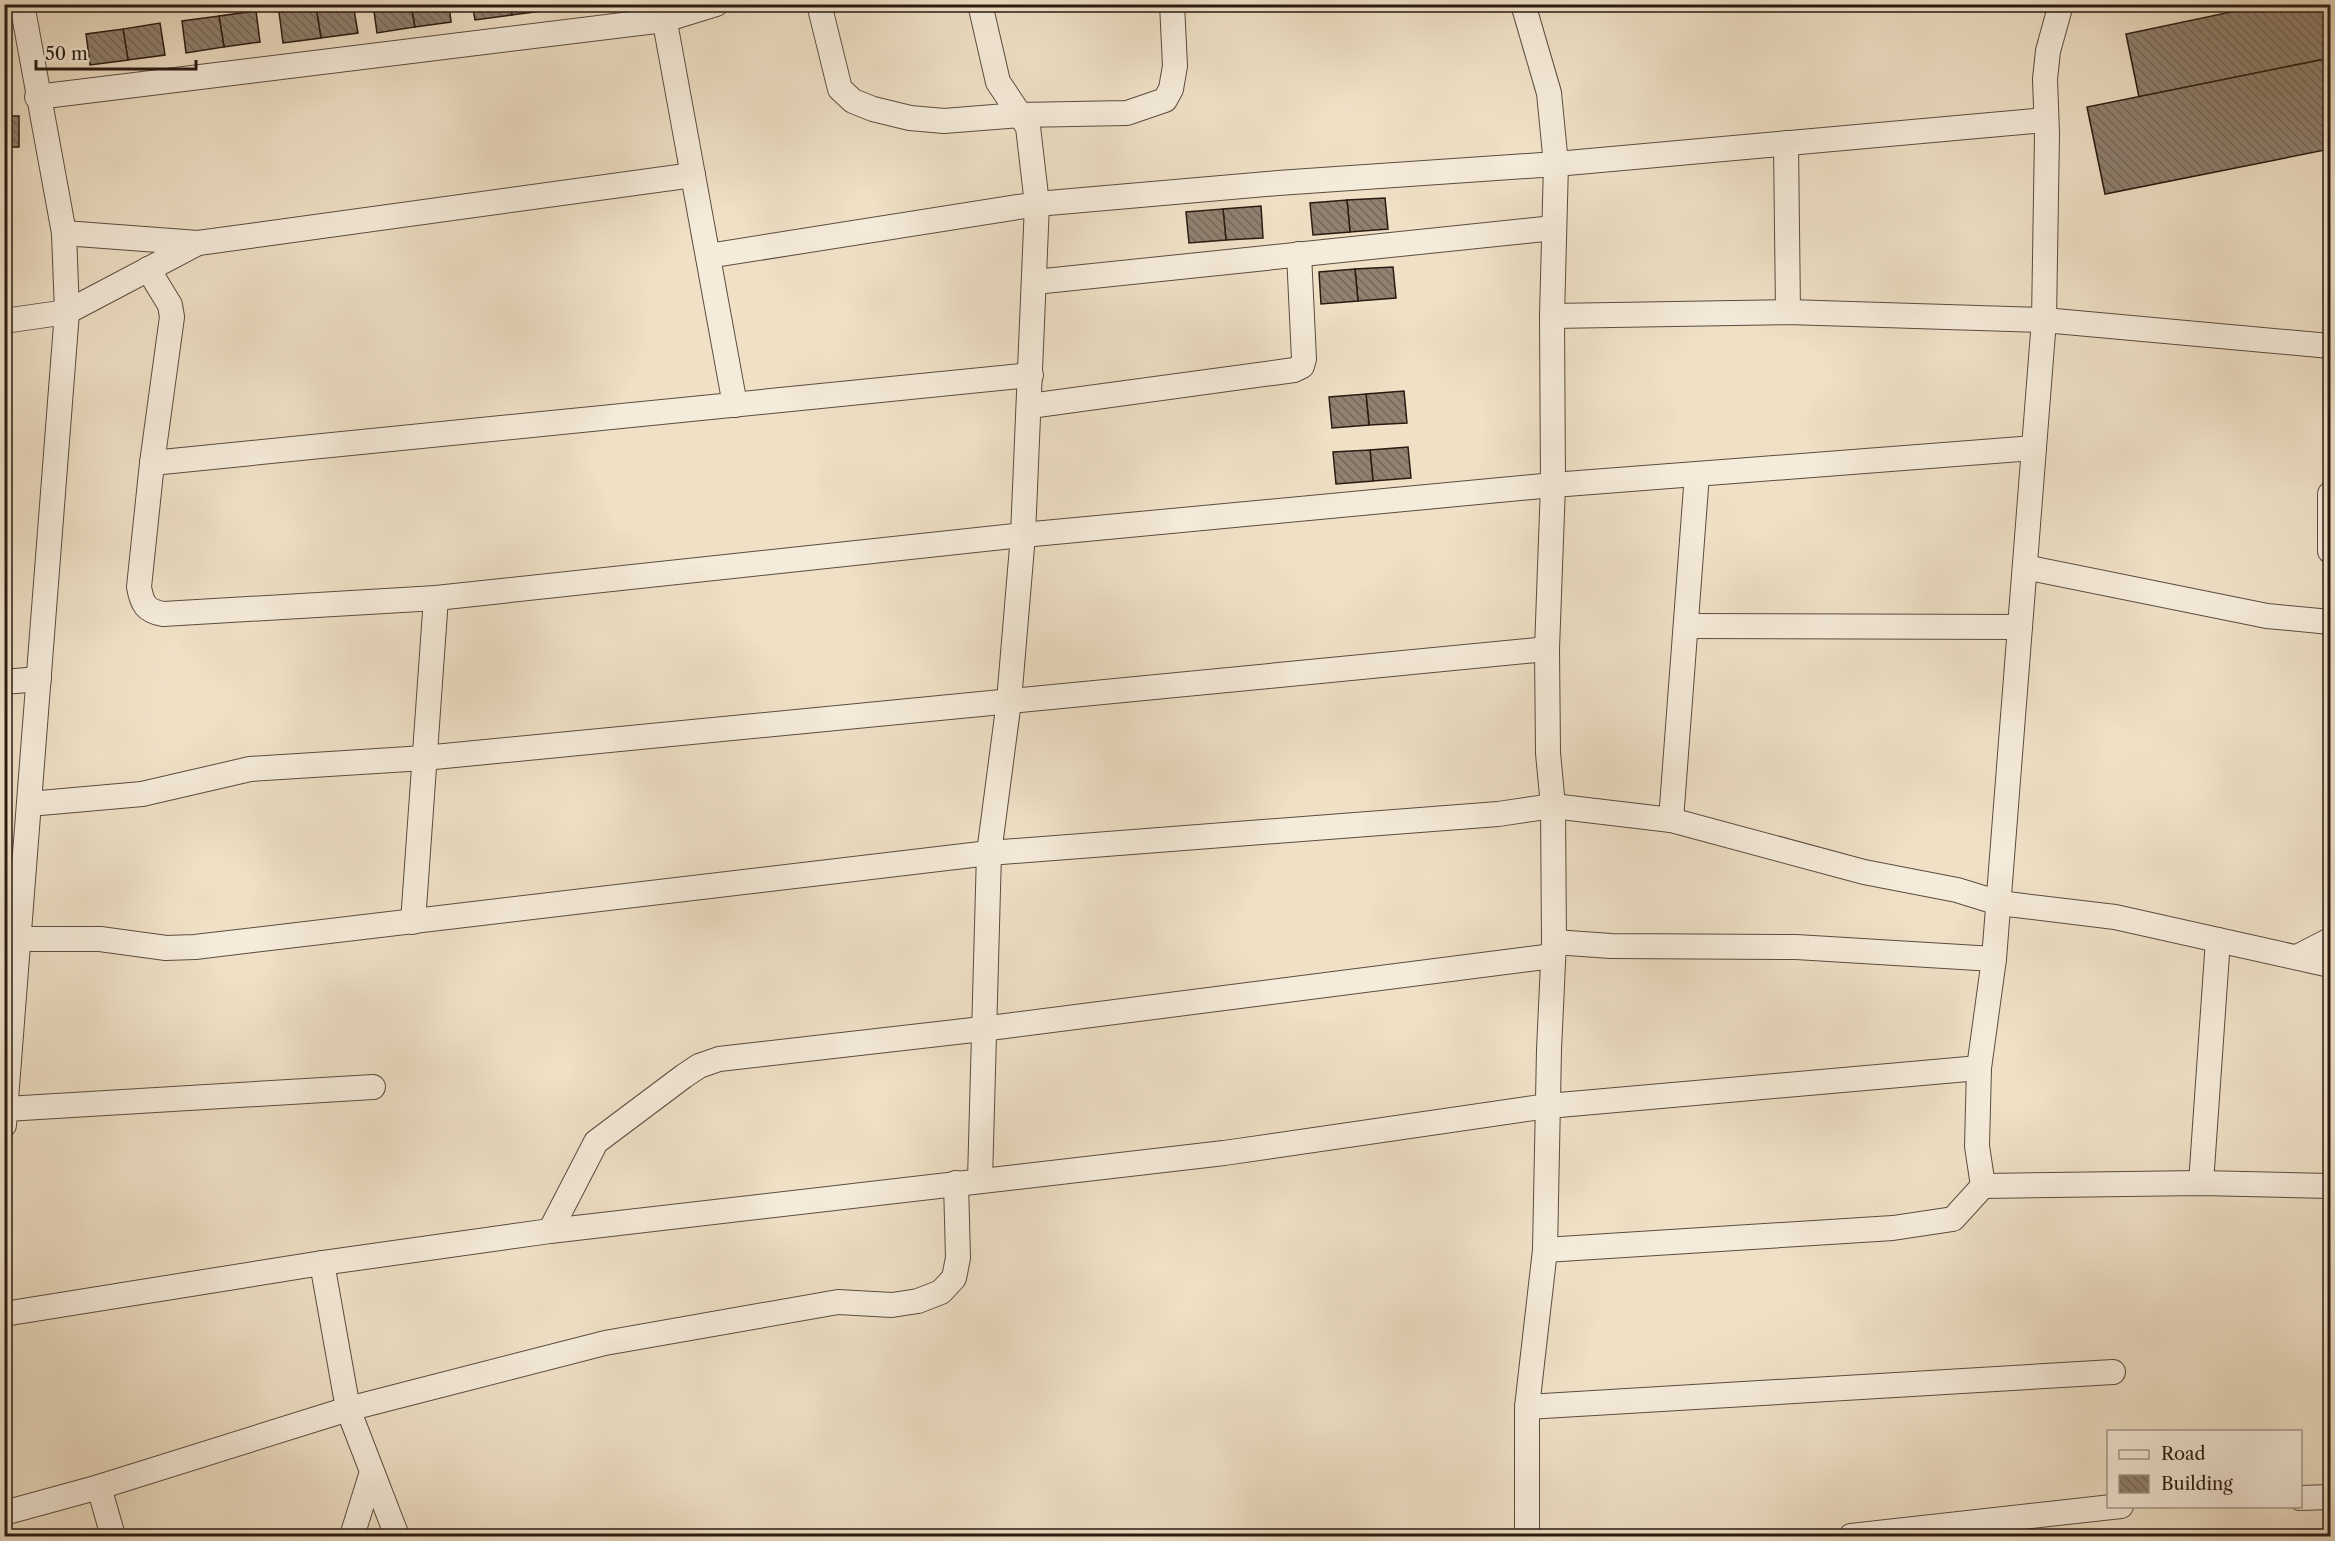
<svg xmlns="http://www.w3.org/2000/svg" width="2335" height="1541" viewBox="0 0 2335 1541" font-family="'Libre Caslon Text',serif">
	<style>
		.building { fill: url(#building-back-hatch); stroke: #2a1b12; stroke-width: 1.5 }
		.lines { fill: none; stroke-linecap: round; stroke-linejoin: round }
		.minor-casing { stroke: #5b4c3f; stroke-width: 26 }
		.minor { stroke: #f5ebda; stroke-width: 24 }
	</style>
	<defs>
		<pattern id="building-back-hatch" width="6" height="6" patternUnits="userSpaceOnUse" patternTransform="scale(1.5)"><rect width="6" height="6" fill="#908170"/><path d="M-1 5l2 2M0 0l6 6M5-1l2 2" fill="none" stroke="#76695b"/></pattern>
	</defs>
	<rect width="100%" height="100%" fill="#efe0c6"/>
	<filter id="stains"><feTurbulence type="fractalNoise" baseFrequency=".00333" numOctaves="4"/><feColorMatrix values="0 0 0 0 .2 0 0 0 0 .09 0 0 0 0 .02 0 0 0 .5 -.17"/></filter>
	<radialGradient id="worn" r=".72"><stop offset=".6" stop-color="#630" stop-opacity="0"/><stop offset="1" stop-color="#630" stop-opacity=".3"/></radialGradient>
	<g class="building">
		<polygon points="331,4 353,4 358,33 321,38 316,7"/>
		<polygon points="373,4 411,4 415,27 377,33"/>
		<polygon points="411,4 449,4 451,22 415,27"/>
		<polygon points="472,4 511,4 512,15 475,20"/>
		<polygon points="511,4 548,4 549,10 512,15"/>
		<polygon points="2269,4 2330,4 2330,58 2139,97 2126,34"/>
		<polygon points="316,7 321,38 283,43 279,12"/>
		<polygon points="256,11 260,42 224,47 219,16"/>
		<polygon points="219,16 224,47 186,53 182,21"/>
		<polygon points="160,23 165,55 128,60 123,29"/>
		<polygon points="123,29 128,60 90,65 86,34"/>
		<polygon points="2330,58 2330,149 2105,194 2087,107"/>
		<rect x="4" y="116" width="15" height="31"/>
		<polygon points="1385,198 1388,229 1350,232 1347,200"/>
		<polygon points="1347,200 1350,232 1313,235 1310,203"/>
		<polygon points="1261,206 1263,238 1226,240 1223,209"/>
		<polygon points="1223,209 1226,240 1189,243 1186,212"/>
		<polygon points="1393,267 1396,298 1358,301 1355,269"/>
		<polygon points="1355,269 1358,301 1321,304 1319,272"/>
		<polygon points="1404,391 1407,423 1369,425 1366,394"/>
		<polygon points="1366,394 1369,425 1332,428 1329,397"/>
		<polygon points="1408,447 1411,478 1373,481 1370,450"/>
		<polygon points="1370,450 1373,481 1336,484 1333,452"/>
	</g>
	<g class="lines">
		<defs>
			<g id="minor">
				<polyline points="819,4 840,89 853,101 873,109 910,118 944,121 1020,115 1127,113 1165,100 1171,89 1175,66 1172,4"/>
				<polyline points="1523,4 1549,93 1556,164 1552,316 1553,485 1547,649 1548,753 1553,806 1554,942 1549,1050 1545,1250 1527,1407 1527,1536"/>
				<polyline points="662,6 735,405"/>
				<polyline points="37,97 664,20 716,4"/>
				<polyline points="1786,143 1788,312"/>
				<polyline points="64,233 198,243 693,175"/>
				<polyline points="708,256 1037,204 1278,183 1556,164 2045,120"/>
				<path d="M148,269L170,305L172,317L152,463L139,587C142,604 146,611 163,614L436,598L1023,535L1553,485L2034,448"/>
				<polyline points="1035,282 1554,228"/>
				<polyline points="1552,316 1788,312 2044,320 2330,346"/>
				<polyline points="4,321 67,312 198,243"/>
				<polyline points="1030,406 1294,370 1302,366 1304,359 1299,254"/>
				<polyline points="152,463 1031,375"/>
				<polyline points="2330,494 2330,551"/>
				<polyline points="2025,567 2267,616 2330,622"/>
				<polyline points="1686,626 2020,627"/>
				<polyline points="4,682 39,679"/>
				<polyline points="29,804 142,794 250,769 424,758 1547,649"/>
				<polyline points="1671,820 1697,474"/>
				<polyline points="413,922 436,598"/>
				<polyline points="19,939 100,939 166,948 195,947 989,853 1498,814 1553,806 1671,820 1864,872 1957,890 1999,903 2115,917 2330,965"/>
				<polyline points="1554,942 1611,946 1796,947 1994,959"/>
				<polyline points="2297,957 2330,940"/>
				<polyline points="6,1109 373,1087"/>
				<polyline points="4,1125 67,312 64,233 22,4"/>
				<polyline points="980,1180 989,853 1009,701 1023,535 1037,204 1028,127 998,82 980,4"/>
				<polyline points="2201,1183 2218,940"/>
				<polyline points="1983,1186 2201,1183 2330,1186"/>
				<polyline points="550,1231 596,1142 684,1076 699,1066 719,1059 982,1029 1553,956"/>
				<polyline points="1545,1250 1893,1228 1953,1219 1983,1186 1977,1146 1979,1068 1994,959 2044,320 2047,134 2045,79 2048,51 2061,4"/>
				<polyline points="322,1263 348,1409 397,1536"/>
				<polyline points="4,1314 322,1263 550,1231 1224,1153 1548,1106 1979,1068"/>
				<polyline points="1527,1407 2113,1372"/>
				<polyline points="99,1487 113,1536"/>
				<polyline points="2300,1498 2330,1497"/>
				<polyline points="4,1513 99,1487 348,1409 605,1343 838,1302 892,1305 918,1301 941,1292 954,1278 958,1258 956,1183"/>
				<polyline points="352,1536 371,1475"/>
				<polyline points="1851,1536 2121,1506"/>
			</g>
		</defs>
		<use href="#minor" class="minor-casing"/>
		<use href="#minor" class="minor"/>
	</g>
	<rect width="2335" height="1541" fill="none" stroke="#efe0c6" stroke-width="24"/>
	<rect x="6" y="6" width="2323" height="1529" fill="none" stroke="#2a1b12" stroke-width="3"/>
	<rect x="12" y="12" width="2311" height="1517" fill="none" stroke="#2a1b12" stroke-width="1.5"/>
	<rect x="2107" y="1430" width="195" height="78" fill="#f5ebda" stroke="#a4988a" stroke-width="1.5"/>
	<rect x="2119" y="1450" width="30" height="9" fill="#f5ebda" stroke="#a4988a" stroke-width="1.5"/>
	<text x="2161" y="1460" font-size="18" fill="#2a1b12">Road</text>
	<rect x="2119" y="1475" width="30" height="18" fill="url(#building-back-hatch)" stroke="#a4988a" stroke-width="1.5"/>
	<text x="2161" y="1490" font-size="18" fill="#2a1b12">Building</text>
	<path d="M36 60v9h160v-9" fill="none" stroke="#2a1b12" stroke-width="3"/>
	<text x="45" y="60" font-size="18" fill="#2a1b12" stroke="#f5ebda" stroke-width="4.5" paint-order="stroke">50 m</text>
	<rect width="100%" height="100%" filter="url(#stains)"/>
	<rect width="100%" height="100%" fill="url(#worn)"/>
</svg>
